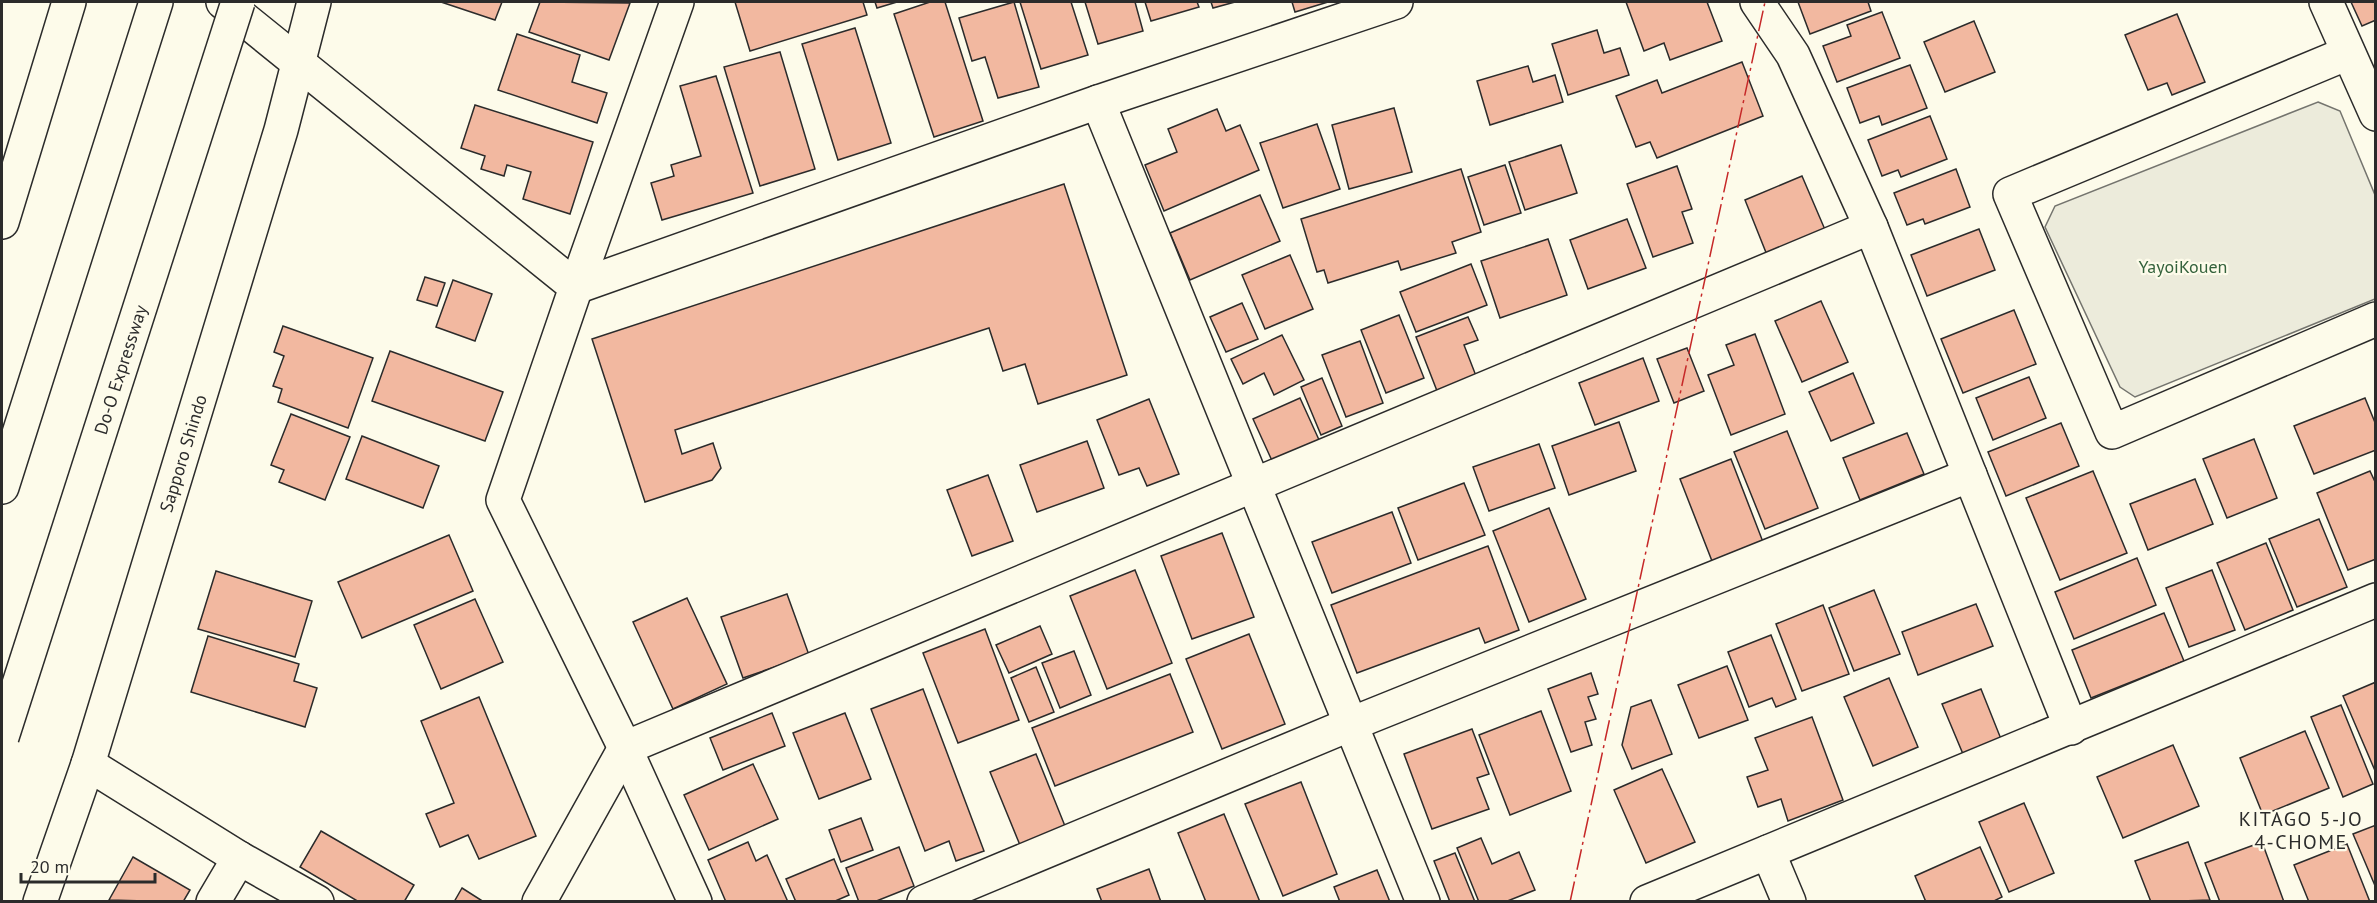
<svg xmlns="http://www.w3.org/2000/svg" width="2377" height="903" viewBox="0 0 2377 903" font-family="'PT Sans',sans-serif">
	<style>
		.green { fill: #ecebdb; stroke: #74746e; stroke-width: 1.5 }
		.building { fill: #f2b8a0; stroke: #2b2b2b; stroke-width: 1.5 }
		.lines { fill: none; stroke-linecap: round; stroke-linejoin: round }
		.street-casing { stroke: #2b2b2b; stroke-width: 36 }
		.highway-casing { stroke: #2b2b2b; stroke-width: 36 }
		.street { stroke: #fdfbea; stroke-width: 33 }
		.highway { stroke: #fdfbea; stroke-width: 33 }
		.highway-bridge-casing { stroke: #2b2b2b; stroke-width: 36; stroke-linecap: butt }
		.highway-bridge { stroke: #fdfbea; stroke-width: 33 }
		.power { stroke: #c62828; stroke-width: 1.5; stroke-dasharray: 21 4.5 3 4.5; stroke-linecap: butt }
		.labels { text-anchor: middle; dominant-baseline: central; stroke-width: 4.5; stroke-linejoin: round; paint-order: stroke }
		.park-label { font-size: 18px; fill: #34623c; stroke: #fdfbea }
		.street-label { font-size: 18px; fill: #2b2b2b; stroke: #fdfbea }
		.neighbourhood-label { font-size: 20px; letter-spacing: 1.5px; fill: #2b2b2b; stroke: #fdfbea }
	</style>
	<rect width="100%" height="100%" fill="#fdfbea"/>
	<polygon class="green" points="2318,102 2340,111 2375,195 2375,299 2135,397 2120,387 2045,227 2055,206"/>
	<g class="building">
		<polygon points="441,2 502,2 495,20"/>
		<polygon points="540,2 630,3 609,60 529,32"/>
		<polygon points="735,2 863,2 867,15 750,51"/>
		<polygon points="875,2 897,2 877,8"/>
		<polygon points="930,2 945,2 983,121 934,137 894,14"/>
		<polygon points="1014,2 1039,87 998,98 985,57 972,61 959,18"/>
		<polygon points="1020,2 1071,2 1088,55 1041,69"/>
		<polygon points="1085,2 1135,2 1143,31 1098,44"/>
		<polygon points="1145,2 1197,2 1199,7 1151,21"/>
		<polygon points="1211,2 1235,2 1213,8"/>
		<polygon points="1292,2 1328,2 1295,12"/>
		<polygon points="1626,2 1707,2 1722,41 1670,60 1664,43 1644,51"/>
		<polygon points="1798,2 1868,2 1871,11 1810,34"/>
		<polygon points="2351,2 2376,2 2376,20 2362,26"/>
		<polygon points="1882,12 1900,58 1837,82 1823,46 1851,36 1847,25"/>
		<polygon points="2177,14 2205,82 2172,95 2167,83 2148,90 2125,35"/>
		<polygon points="1974,21 1995,72 1945,92 1924,42"/>
		<polygon points="855,28 891,143 838,160 802,44"/>
		<polygon points="1597,30 1604,53 1620,48 1629,75 1568,95 1552,44"/>
		<polygon points="517,34 580,55 572,82 607,93 597,123 498,90"/>
		<polygon points="780,52 815,169 760,186 724,67"/>
		<polygon points="1742,62 1763,116 1657,158 1650,142 1636,147 1616,96 1657,80 1662,93"/>
		<polygon points="1910,65 1927,108 1882,125 1879,116 1860,123 1847,88"/>
		<polygon points="1528,66 1533,82 1555,75 1563,102 1490,125 1477,81"/>
		<polygon points="716,76 753,193 662,220 651,183 674,176 671,165 701,156 680,86"/>
		<polygon points="475,105 593,142 570,214 523,199 531,172 507,165 504,176 481,169 485,156 461,148"/>
		<polygon points="1394,108 1412,172 1349,189 1332,125"/>
		<polygon points="1217,109 1226,131 1240,125 1259,170 1164,211 1145,165 1177,152 1168,129"/>
		<polygon points="1930,116 1947,159 1901,177 1898,170 1882,176 1868,140"/>
		<polygon points="1317,124 1340,189 1283,208 1260,143"/>
		<polygon points="1561,145 1577,193 1525,210 1509,162"/>
		<polygon points="1505,165 1521,213 1484,225 1468,177"/>
		<polygon points="1677,166 1692,209 1682,212 1693,243 1653,257 1627,184"/>
		<polygon points="1461,169 1481,232 1452,242 1456,253 1401,270 1398,261 1328,283 1324,270 1317,272 1301,219"/>
		<polygon points="1956,169 1970,207 1925,224 1923,219 1907,225 1894,193"/>
		<polygon points="1802,176 1826,232 1767,255 1745,200"/>
		<polygon points="1064,184 1127,375 1038,404 1025,364 1003,371 989,328 675,430 682,454 713,443 721,468 712,480 645,502 592,339"/>
		<polygon points="1260,195 1280,241 1190,280 1170,233"/>
		<polygon points="1627,219 1646,268 1588,289 1570,240"/>
		<polygon points="1979,229 1995,270 1927,296 1911,255"/>
		<polygon points="1548,239 1567,295 1500,318 1481,261"/>
		<polygon points="1290,255 1313,309 1265,329 1242,275"/>
		<polygon points="1471,264 1487,305 1416,332 1400,292"/>
		<polygon points="425,277 445,283 437,306 417,300"/>
		<polygon points="453,280 492,294 475,341 436,327"/>
		<polygon points="1821,301 1848,362 1802,382 1775,321"/>
		<polygon points="1242,303 1258,339 1226,352 1210,317"/>
		<polygon points="2014,310 2036,364 1963,393 1941,339"/>
		<polygon points="1399,315 1424,378 1386,393 1361,330"/>
		<polygon points="1468,317 1478,340 1464,345 1478,381 1439,396 1416,337"/>
		<polygon points="283,326 373,358 348,428 278,402 282,389 273,386 284,356 274,352"/>
		<polygon points="1755,334 1785,414 1731,435 1708,375 1734,365 1726,345"/>
		<polygon points="1282,335 1304,380 1274,395 1264,373 1243,384 1231,359"/>
		<polygon points="1360,341 1383,403 1346,417 1322,355"/>
		<polygon points="1687,348 1704,391 1674,403 1657,359"/>
		<polygon points="390,351 503,392 485,441 372,401"/>
		<polygon points="1643,358 1659,401 1595,425 1579,383"/>
		<polygon points="1853,373 1874,423 1831,441 1809,392"/>
		<polygon points="2029,377 2046,418 1993,440 1976,398"/>
		<polygon points="1322,378 1342,426 1321,435 1301,387"/>
		<polygon points="1300,398 1320,442 1273,463 1253,419"/>
		<polygon points="2365,398 2376,425 2376,450 2314,474 2294,426"/>
		<polygon points="1149,399 1179,474 1147,486 1139,468 1119,475 1097,420"/>
		<polygon points="291,414 350,437 325,500 279,482 284,470 271,465"/>
		<polygon points="1619,422 1636,471 1569,495 1552,446"/>
		<polygon points="2061,423 2079,466 2006,496 1988,452"/>
		<polygon points="1787,431 1818,508 1765,529 1734,452"/>
		<polygon points="1907,433 1924,474 1860,500 1843,458"/>
		<polygon points="362,436 439,466 423,508 346,479"/>
		<polygon points="2254,439 2277,498 2227,518 2203,459"/>
		<polygon points="1087,441 1104,488 1037,512 1020,465"/>
		<polygon points="1539,444 1555,488 1489,511 1473,467"/>
		<polygon points="1731,459 1763,542 1712,561 1680,479"/>
		<polygon points="2093,471 2127,553 2060,580 2026,498"/>
		<polygon points="2370,471 2376,484 2376,559 2348,570 2317,493"/>
		<polygon points="988,475 1013,541 972,556 947,490"/>
		<polygon points="2195,479 2213,524 2148,550 2130,504"/>
		<polygon points="1464,483 1485,535 1418,560 1398,508"/>
		<polygon points="1549,508 1586,599 1529,622 1493,531"/>
		<polygon points="1392,512 1411,563 1332,593 1312,542"/>
		<polygon points="2319,519 2347,587 2297,607 2269,539"/>
		<polygon points="1222,533 1254,617 1192,639 1161,556"/>
		<polygon points="449,535 473,591 362,638 338,582"/>
		<polygon points="2266,543 2293,610 2245,630 2217,563"/>
		<polygon points="1488,546 1519,630 1485,643 1479,628 1357,673 1331,605"/>
		<polygon points="2137,558 2156,605 2074,639 2055,592"/>
		<polygon points="1135,570 1172,663 1107,689 1070,596"/>
		<polygon points="2212,570 2235,630 2189,647 2166,588"/>
		<polygon points="216,571 312,601 295,657 198,629"/>
		<polygon points="1874,590 1900,654 1854,671 1829,608"/>
		<polygon points="787,594 809,655 743,678 721,617"/>
		<polygon points="687,598 727,684 673,709 633,622"/>
		<polygon points="475,599 503,662 441,689 414,625"/>
		<polygon points="1976,604 1993,646 1918,675 1902,632"/>
		<polygon points="1823,605 1849,674 1802,691 1776,624"/>
		<polygon points="2164,613 2184,661 2091,698 2072,650"/>
		<polygon points="1040,626 1052,654 1009,673 996,645"/>
		<polygon points="985,629 1019,720 958,743 923,653"/>
		<polygon points="1249,634 1285,724 1222,749 1186,659"/>
		<polygon points="1771,635 1796,699 1776,707 1772,698 1749,707 1728,652"/>
		<polygon points="208,636 299,664 294,681 317,688 305,727 191,692"/>
		<polygon points="1074,651 1091,695 1060,708 1042,663"/>
		<polygon points="1727,666 1748,720 1699,738 1678,685"/>
		<polygon points="1036,667 1054,712 1029,722 1011,678"/>
		<polygon points="1591,673 1598,694 1588,697 1596,719 1585,722 1592,745 1571,752 1548,689"/>
		<polygon points="1170,674 1193,732 1055,786 1032,728"/>
		<polygon points="1889,678 1918,747 1873,766 1844,697"/>
		<polygon points="2376,682 2376,773 2343,696"/>
		<polygon points="923,689 984,851 956,861 949,841 925,851 871,709"/>
		<polygon points="1981,689 2001,739 1963,754 1942,704"/>
		<polygon points="479,697 536,836 479,859 468,835 440,847 426,814 454,803 421,721"/>
		<polygon points="1651,700 1672,754 1632,769 1622,745 1631,707"/>
		<polygon points="2341,705 2373,784 2343,797 2311,717"/>
		<polygon points="1541,711 1571,791 1510,815 1479,735"/>
		<polygon points="772,713 785,746 723,770 710,738"/>
		<polygon points="845,713 871,779 819,799 793,733"/>
		<polygon points="1812,717 1843,800 1788,821 1781,799 1758,807 1747,777 1768,770 1755,738"/>
		<polygon points="1472,729 1489,774 1477,778 1489,809 1432,829 1404,754"/>
		<polygon points="2305,731 2329,788 2263,815 2240,758"/>
		<polygon points="2173,745 2199,806 2123,838 2097,777"/>
		<polygon points="1036,754 1067,831 1022,850 990,772"/>
		<polygon points="753,764 778,819 709,850 684,795"/>
		<polygon points="1662,769 1695,842 1646,863 1614,790"/>
		<polygon points="1301,782 1337,874 1283,896 1245,804"/>
		<polygon points="2024,803 2054,873 2009,892 1979,822"/>
		<polygon points="1224,814 1260,902 1206,902 1178,833"/>
		<polygon points="861,818 873,850 841,862 829,830"/>
		<polygon points="2376,825 2376,888 2353,834"/>
		<polygon points="321,831 414,885 404,902 359,902 300,867"/>
		<polygon points="1481,838 1492,864 1519,852 1535,890 1505,902 1479,902 1457,848"/>
		<polygon points="748,842 756,861 767,855 788,902 726,902 708,860"/>
		<polygon points="2188,842 2210,900 2151,902 2135,861"/>
		<polygon points="2262,842 2284,902 2220,902 2205,863"/>
		<polygon points="2347,844 2370,902 2309,902 2294,865"/>
		<polygon points="899,847 914,886 874,902 859,902 846,868"/>
		<polygon points="1980,847 2002,897 1992,902 1926,902 1915,876"/>
		<polygon points="1455,853 1475,902 1450,902 1434,861"/>
		<polygon points="133,857 190,890 183,902 109,900"/>
		<polygon points="834,859 849,895 833,902 796,902 786,879"/>
		<polygon points="1149,869 1161,902 1102,902 1097,889"/>
		<polygon points="1377,870 1390,902 1340,902 1334,887"/>
		<polygon points="462,888 484,902 454,902"/>
	</g>
	<g class="lines">
		<defs>
			<g id="street">
				<polyline points="223,2 576,287 503,500 625,748 695,902"/>
				<polyline points="1757,2 1793,55 1871,227 2071,728"/>
				<polyline points="2326,2 2376,114"/>
				<polyline points="2348,53 2010,194 2112,432 2376,319"/>
				<polyline points="1098,102 1423,902"/>
				<polyline points="576,287 1098,102 1396,2"/>
				<polyline points="576,287 677,2"/>
				<polyline points="88,764 239,858 317,902"/>
				<polyline points="1768,852 1789,902"/>
				<polyline points="213,902 239,858"/>
				<polyline points="539,902 625,748 1871,227"/>
				<polyline points="924,902 1351,724 1970,475"/>
				<polyline points="1647,902 2376,600"/>
			</g>
			<g id="highway">
				<polyline points="2,222 69,2"/>
				<polyline points="2,487 156,2"/>
				<path id="s1" d="M40,902L88,764L281,130L314,2"/>
			</g>
		</defs>
		<use href="#street" class="street-casing"/>
		<use href="#highway" class="highway-casing"/>
		<use href="#street" class="street"/>
		<use href="#highway" class="highway"/>
		<defs>
			<g id="highway-bridge">
				<path id="s2" d="M2,737L238,2"/>
			</g>
		</defs>
		<use href="#highway-bridge" class="highway-bridge-casing"/>
		<use href="#highway-bridge" class="highway-bridge"/>
		<polyline class="power" points="1570,902 1765,2"/>
	</g>
	<g class="labels">
		<g class="park-label">
			<text x="2183" y="266">YayoiKouen</text>
		</g>
		<g class="street-label">
			<text stroke="none"><textPath href="#s2" startOffset="386">Do-O Expressway</textPath></text>
			<text stroke="none"><textPath href="#s1" startOffset="471">Sapporo Shindo</textPath></text>
		</g>
		<g class="neighbourhood-label">
			<text x="2301" y="819">KITAGO 5-JO<tspan x="2301" dy="23">4-CHOME</tspan></text>
		</g>
	</g>
	<rect width="2377" height="903" fill="none" stroke="#2b2b2b" stroke-width="6"/>
	<path d="M21 873v9h134v-9" fill="none" stroke="#2b2b2b" stroke-width="3"/>
	<text x="30" y="873" font-size="18" fill="#2b2b2b" stroke="#fdfbea" stroke-width="4.5" paint-order="stroke">20 m</text>
</svg>
